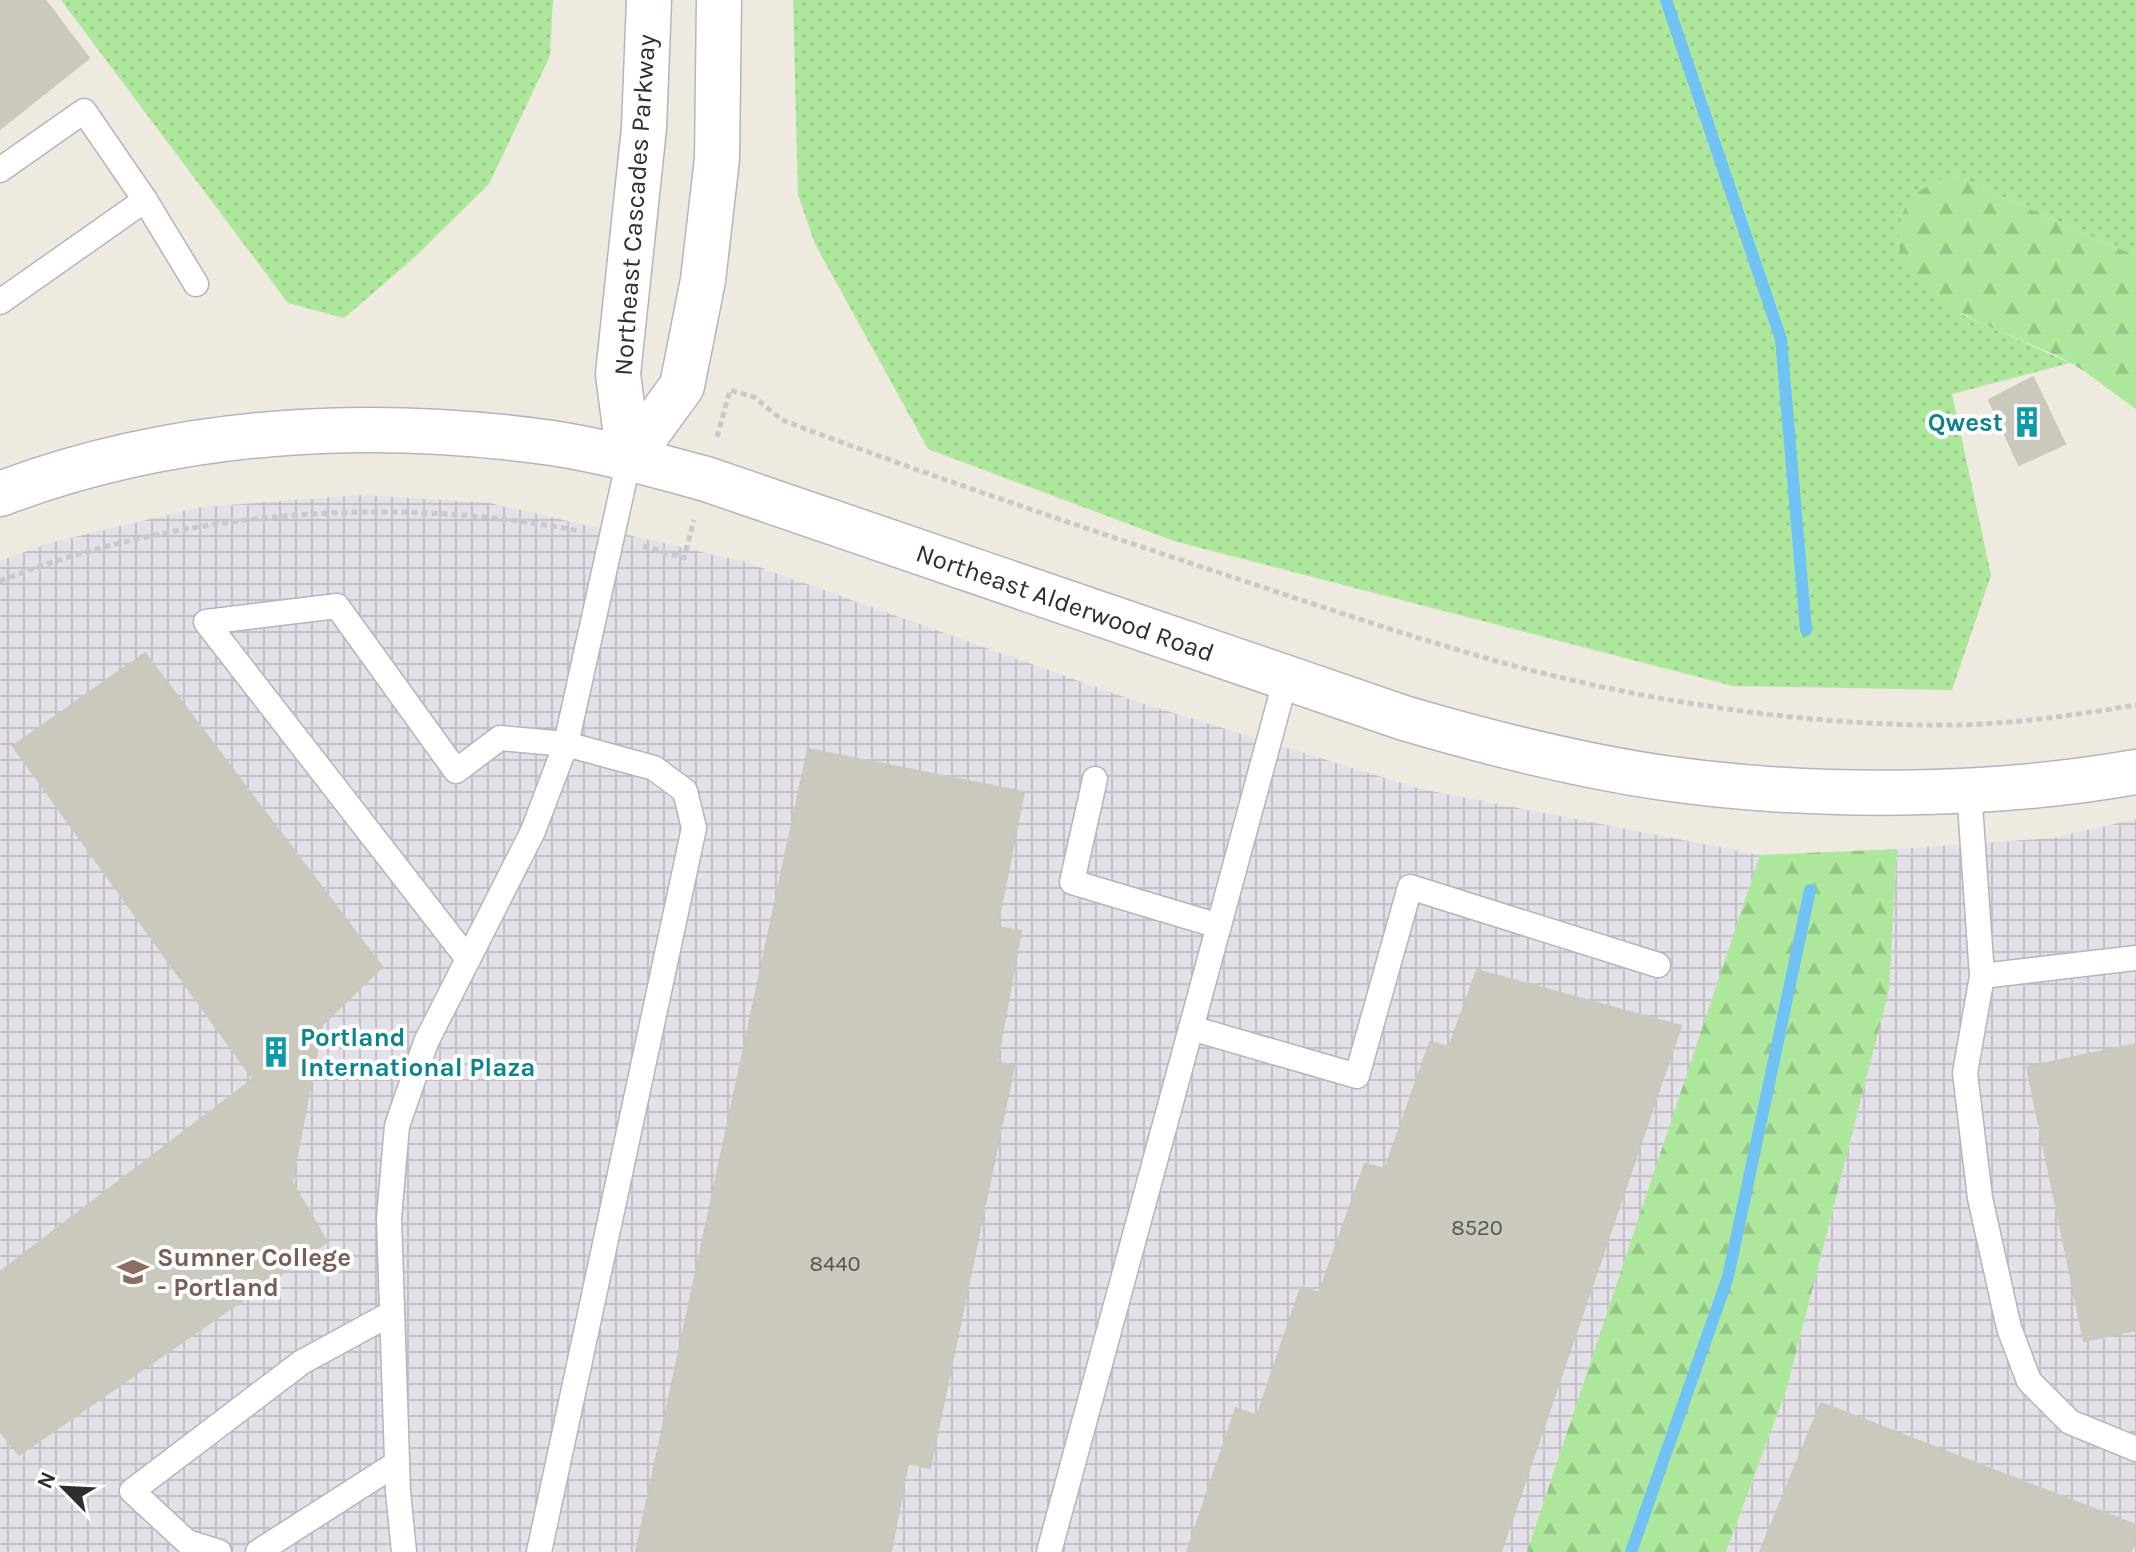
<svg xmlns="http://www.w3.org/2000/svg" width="2136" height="1552" viewBox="0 0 2136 1552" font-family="Karla,sans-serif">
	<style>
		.industrial { fill: url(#industrial-grid) }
		.grass { fill: url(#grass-dots) }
		.forest { fill: url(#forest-firs) }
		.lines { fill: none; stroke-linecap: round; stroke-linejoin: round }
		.stream { stroke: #71c2f4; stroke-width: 12 }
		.building { fill: #cbc8be; stroke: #cbc7b9; stroke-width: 2 }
		.lane-casing { stroke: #b4b4c1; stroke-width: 27 }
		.secondary-casing { stroke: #b4b4c1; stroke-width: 47 }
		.path { stroke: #c9c9c9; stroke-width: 5; stroke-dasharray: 6 4; stroke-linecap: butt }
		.lane { stroke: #fff; stroke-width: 24 }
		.secondary { stroke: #fff; stroke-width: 44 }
		.labels { text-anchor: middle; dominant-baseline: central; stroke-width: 8; stroke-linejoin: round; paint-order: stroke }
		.number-label { font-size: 22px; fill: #555452 }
		.street-label { font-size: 26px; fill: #2e2e2e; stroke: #fff }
		.culture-label { font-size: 26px; font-weight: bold; fill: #0d838f; stroke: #fff; text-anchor: end }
		.education-label { font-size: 26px; font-weight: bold; fill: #785e54; stroke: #fff; text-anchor: start }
	</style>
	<defs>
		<pattern id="industrial-grid" width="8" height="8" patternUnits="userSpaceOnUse" patternTransform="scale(2)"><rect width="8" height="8" fill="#e3e0e8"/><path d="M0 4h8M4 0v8" fill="none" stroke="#c3c0c7"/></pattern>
		<pattern id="grass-dots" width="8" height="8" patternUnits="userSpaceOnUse" patternTransform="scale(2)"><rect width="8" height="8" fill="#ace79b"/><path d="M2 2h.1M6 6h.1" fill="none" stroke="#94c686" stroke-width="1.8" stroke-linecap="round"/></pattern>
		<pattern id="forest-firs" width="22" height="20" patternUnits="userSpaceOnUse" patternTransform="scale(2)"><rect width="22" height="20" fill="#ace79b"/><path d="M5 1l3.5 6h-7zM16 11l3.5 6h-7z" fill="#94c686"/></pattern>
	</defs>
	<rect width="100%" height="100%" fill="#efeae0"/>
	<g class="industrial">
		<polygon points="363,495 490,503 745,562 1135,701 1421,789 1760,855 1527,1552 0,1552 0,561 49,543 201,507"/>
		<polygon points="2136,819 2136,1552 1726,1552 1787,1388 1889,990 1897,849 2053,838"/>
	</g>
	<g class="grass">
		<polygon points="61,0 553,0 550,56 489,184 416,256 344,318 288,303"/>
		<polygon points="793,0 2136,0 2136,256 1951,174 1961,314 2070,363 1952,394 1991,575 1952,690 1733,686 1174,541 928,449 815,244 798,195"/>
	</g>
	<g class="forest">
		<path d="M1951,174L2136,256V409C2114,394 2093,376 2071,363C2024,336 1893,304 1899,234C1902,196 1920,189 1951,174Z"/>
		<polygon points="1897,849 1889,990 1787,1388 1726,1552 1527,1552 1760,855"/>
	</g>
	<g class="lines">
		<g class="stream">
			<polyline points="1666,0 1781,339 1806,630"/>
			<polyline points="1631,1552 1728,1277 1810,890"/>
		</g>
	</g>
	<g class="building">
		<polygon points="0,0 45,0 89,58 0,129"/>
		<polygon points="2033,377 2065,444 2019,465 1989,400"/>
		<polygon points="145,653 382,967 322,1025 292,1182 327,1242 19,1455 0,1431 0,1272 253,1079 13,746"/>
		<polygon points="808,749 1024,792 997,927 1021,931 997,1062 1014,1066 930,1468 908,1463 891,1552 636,1552"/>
		<polygon points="1477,970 1681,1026 1501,1552 1187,1552 1236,1408 1257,1416 1301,1287 1319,1293 1365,1164 1385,1169 1430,1042 1449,1047"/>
		<polygon points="2136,1044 2136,1330 2084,1341 2027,1067"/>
		<polygon points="1821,1403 2136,1525 2136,1539 2131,1552 1760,1552"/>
	</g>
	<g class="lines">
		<defs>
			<g id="lane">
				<polyline points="0,170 84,111 145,200 0,302"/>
				<polyline points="145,200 196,284"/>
				<polyline points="1095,779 1072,882 1219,926"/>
				<polyline points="1969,790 1982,976 2136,958"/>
				<polyline points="468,959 206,622 337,606 456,771 500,738 566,744 654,768 685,791 694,828 539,1552"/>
				<polyline points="1982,976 1965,1073 1980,1198 2009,1328 2029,1381 2070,1422 2136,1449"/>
				<polyline points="1191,1028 1357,1076 1410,887 1658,965"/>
				<polyline points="219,1552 187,1542 132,1491 302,1362 392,1313"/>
				<polyline points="258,1552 397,1463"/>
				<polyline points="404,1552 398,1491 389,1218 397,1126 426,1042 533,831 566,744 629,459"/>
				<polyline points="1049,1552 1286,678"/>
			</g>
			<g id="secondary">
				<polyline points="629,459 682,386 703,280 717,159 719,0"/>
				<polyline points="629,459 618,374 644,128 649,0"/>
				<path d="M0,494C174,428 368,417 552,443C604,451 655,465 706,479L1404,718C1489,743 1575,765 1664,778C1812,799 1989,798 2136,772"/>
			</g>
		</defs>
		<use href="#lane" class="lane-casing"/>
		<use href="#secondary" class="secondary-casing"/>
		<g class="path">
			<path d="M717,437L730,390L754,397L782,420C924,474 1070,523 1214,571C1308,602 1401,634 1496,661C1634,699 1790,724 1933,725C2001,726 2069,716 2136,705"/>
			<polyline points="643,546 684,558 694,520"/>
			<path d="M0,581C178,511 392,494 579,531"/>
		</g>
		<use href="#lane" class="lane"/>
		<use href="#secondary" class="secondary"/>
	</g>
	<defs>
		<symbol id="building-bare" viewBox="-9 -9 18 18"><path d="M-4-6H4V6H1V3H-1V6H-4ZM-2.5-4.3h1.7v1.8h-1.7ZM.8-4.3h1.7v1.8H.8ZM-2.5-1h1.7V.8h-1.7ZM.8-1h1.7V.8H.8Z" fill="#0f9aa8" stroke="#fff" stroke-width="2.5" paint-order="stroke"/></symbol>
		<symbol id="university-bare" viewBox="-9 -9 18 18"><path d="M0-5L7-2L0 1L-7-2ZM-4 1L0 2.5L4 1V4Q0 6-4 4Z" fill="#8d6e63" stroke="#fff" stroke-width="2.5" paint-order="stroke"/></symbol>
	</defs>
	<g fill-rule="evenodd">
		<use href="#building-bare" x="2005" y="400" width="44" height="44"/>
		<use href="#building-bare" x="254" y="1030" width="44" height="44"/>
		<use href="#university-bare" x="111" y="1250" width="44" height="44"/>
	</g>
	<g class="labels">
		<g class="number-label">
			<text x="1477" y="1228">8520</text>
			<text x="835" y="1264">8440</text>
		</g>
		<g class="street-label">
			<text transform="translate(635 205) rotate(-86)">Northeast Cascades Parkway</text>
			<text transform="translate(1065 603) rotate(19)">Northeast Alderwood Road</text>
		</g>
		<g class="culture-label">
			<text x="2003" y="422">Qwest</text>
			<text x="300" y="1037" text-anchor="start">Portland<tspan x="300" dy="30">International Plaza</tspan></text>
		</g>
		<g class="education-label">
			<text x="157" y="1257">Sumner College<tspan x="157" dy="30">- Portland</tspan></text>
		</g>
	</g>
	<g transform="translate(64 1488) rotate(294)" stroke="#ffffff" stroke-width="6" paint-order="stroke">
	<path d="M0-6L14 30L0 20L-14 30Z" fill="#2e2e2e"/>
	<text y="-12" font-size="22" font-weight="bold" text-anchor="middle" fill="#2e2e2e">N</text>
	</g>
</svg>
